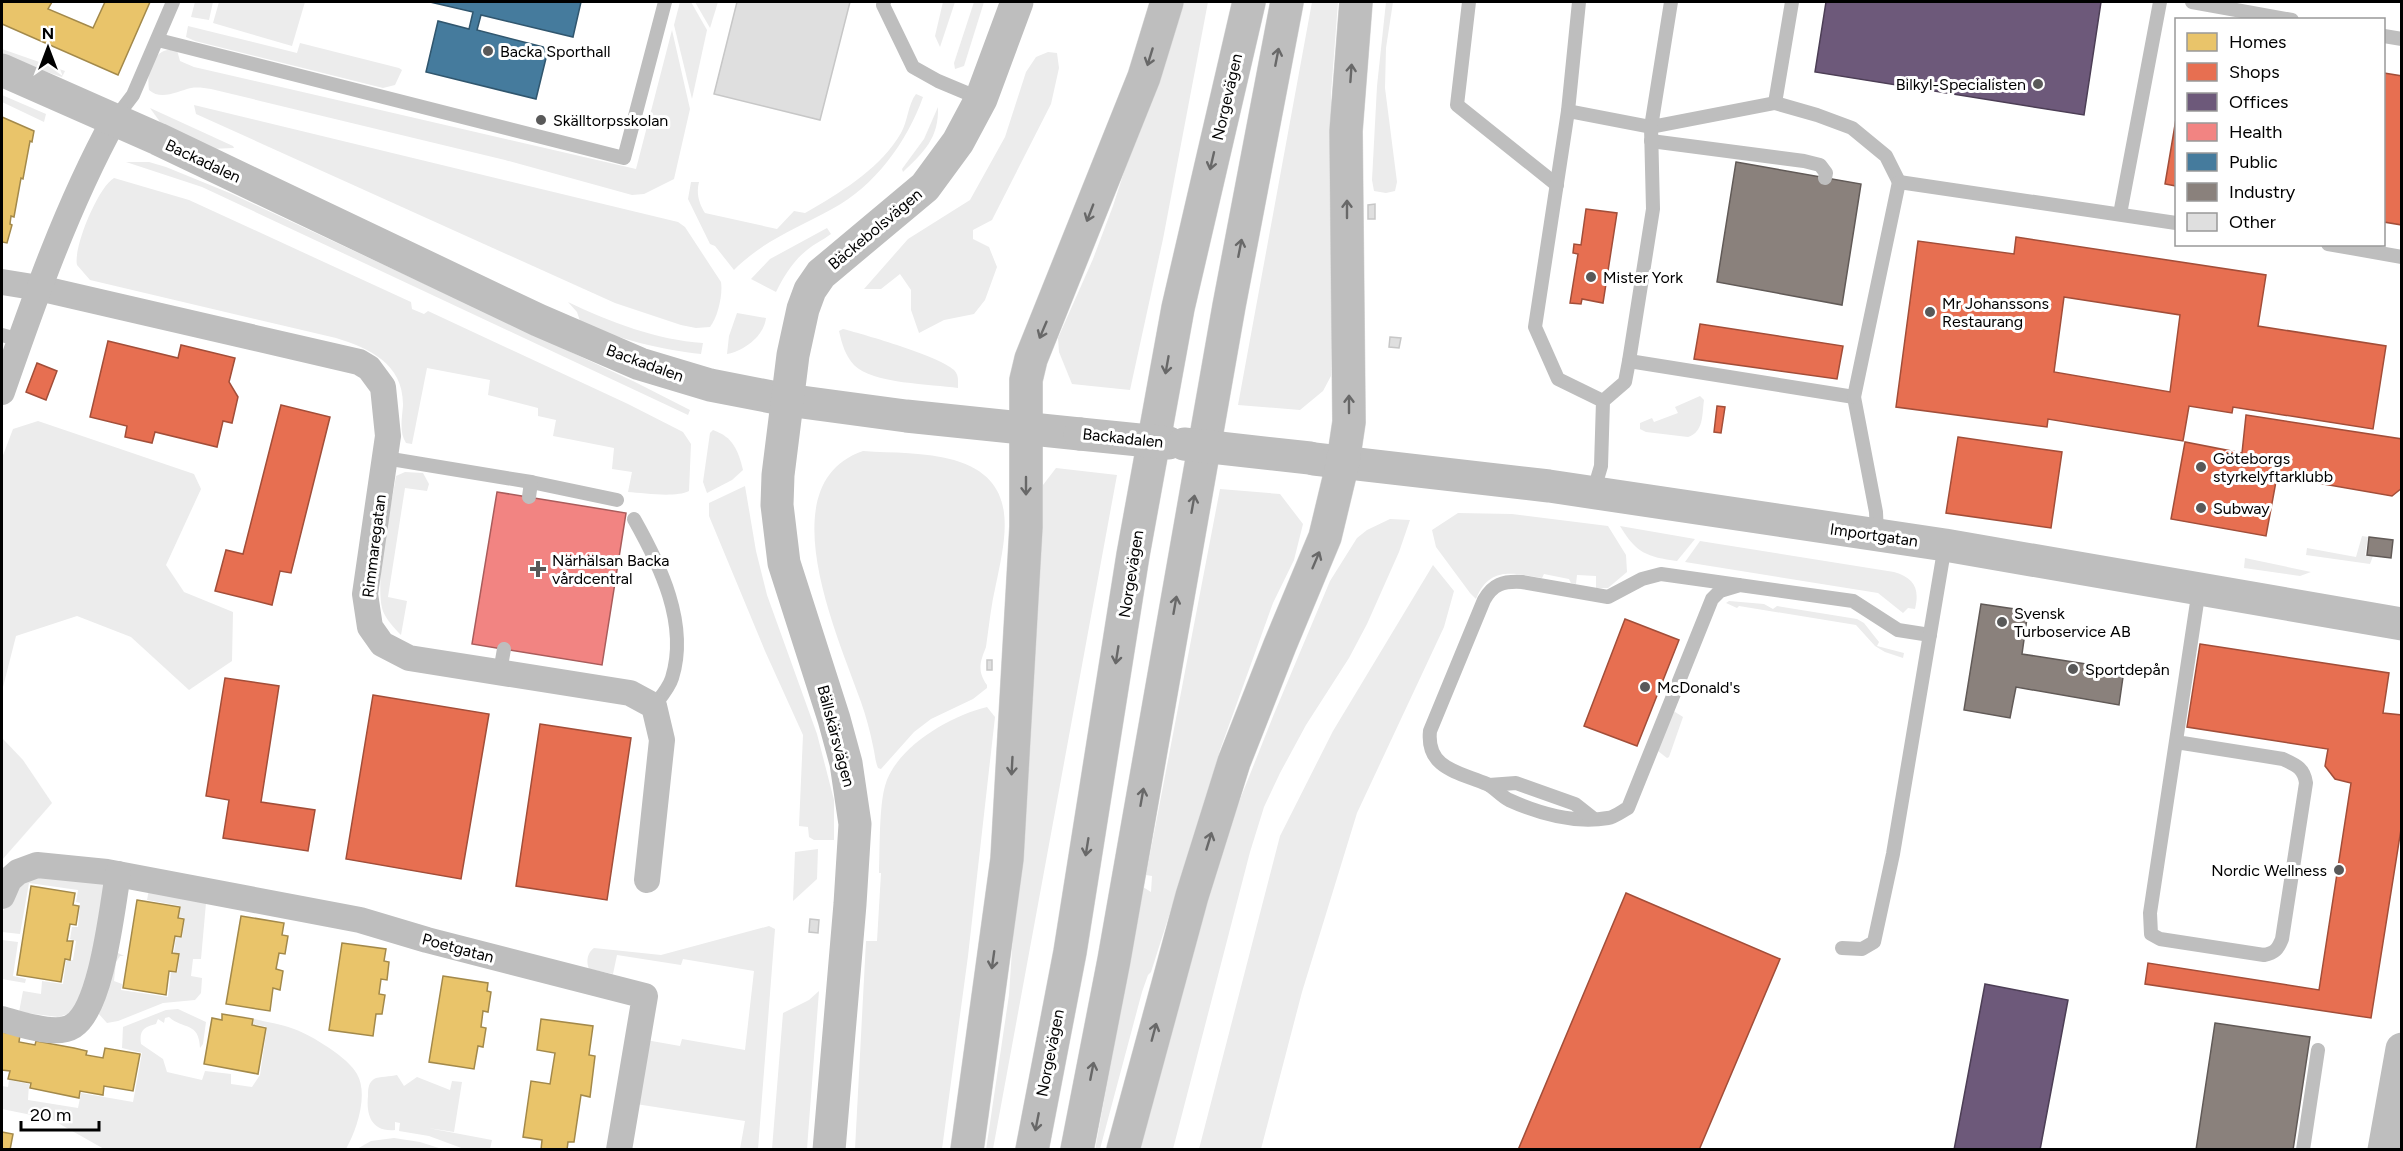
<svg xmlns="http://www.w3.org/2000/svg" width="2403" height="1151" viewBox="0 0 2403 1151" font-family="Figtree,sans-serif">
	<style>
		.green { fill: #ececec }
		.homes { fill: #e9c46a; stroke: #a3894a; stroke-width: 1.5 }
		.shops { fill: #e76f51; stroke: #a24e39; stroke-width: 1.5; fill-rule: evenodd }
		.offices { fill: #6d597a; stroke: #4c3e55; stroke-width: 1.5 }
		.health { fill: #f28482; stroke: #a95c5b; stroke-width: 1.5 }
		.public { fill: #457b9d; stroke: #30566e; stroke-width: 1.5 }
		.industry { fill: #8a817c; stroke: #615a57; stroke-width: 1.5 }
		.building { fill: #dfdfdf; stroke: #c7c7c7; stroke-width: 1.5 }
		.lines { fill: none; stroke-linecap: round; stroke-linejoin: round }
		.motorway-casing { stroke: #dbdbdb; stroke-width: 34 }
		.service { stroke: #bebebe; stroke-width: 14 }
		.minor { stroke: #bebebe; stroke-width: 26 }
		.tertiary { stroke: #bebebe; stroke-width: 33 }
		.motorway { stroke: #bebebe; stroke-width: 33 }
		.tertiary-bridge { stroke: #bebebe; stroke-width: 33 }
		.oneway { stroke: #686868 }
		.poi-dot { fill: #595959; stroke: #fff; stroke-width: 2 }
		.labels { text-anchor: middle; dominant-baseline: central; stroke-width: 6; stroke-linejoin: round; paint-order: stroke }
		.poi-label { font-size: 16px; fill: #000; stroke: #fff; text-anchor: start }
		.street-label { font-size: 16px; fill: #000; stroke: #fff }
	</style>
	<rect width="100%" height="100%" fill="#fff"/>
	<g class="green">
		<polygon points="195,2 213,2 209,20 191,17"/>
		<polygon points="219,2 305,2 292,46 213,23"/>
		<polygon points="680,2 691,2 707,30 692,99 674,25"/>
		<polygon points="695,2 718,2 710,28"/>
		<polygon points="943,2 955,2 940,47 935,36"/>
		<polygon points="974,2 984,2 964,66 955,69 954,63"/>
		<polygon points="1179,2 1208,2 1163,239 1130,390 1072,384 1059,352 1058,338 1093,259 1113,206"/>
		<polygon points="1312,2 1338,2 1331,94 1331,376 1323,391 1300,410 1238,405"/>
		<polygon points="1386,2 1393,2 1386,48 1385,88 1397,182 1395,191 1386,193 1374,191 1372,180 1377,86"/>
		<polygon points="188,26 297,53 300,43 399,68 402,70 395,85 383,88 195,41 186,37"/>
		<path d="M672,30L690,109L674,179L644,194L632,195L505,160L211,89C204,88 198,87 191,88C178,91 161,101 149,90C146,70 154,46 177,50L180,61L194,67L636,169Z"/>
		<polygon points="2,49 65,71 62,77 2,57"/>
		<polygon points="1048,52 1057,53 1059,68 1051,104 992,220 973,230 973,239 989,247 997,267 985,300 974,314 944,320 919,333 911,310 911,290 900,274 881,289 864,289 908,239 970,200 1005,137 1026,72 1036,57"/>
		<path d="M916,94L923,97C907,142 875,186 832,209C796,229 764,240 734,270L715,246L710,244L688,199L691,182H699C696,193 699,204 705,213L777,229L794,211L805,213L812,209C846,189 881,167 901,133C908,121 908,104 916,94Z"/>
		<polygon points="2,95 46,114 44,122 2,102"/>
		<path d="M194,105L678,222L685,227L721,282C723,294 718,317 710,327L696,328L681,325L615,303L196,114Z"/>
		<path d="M938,107C939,138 924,152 903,172L902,169L924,139Z"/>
		<polygon points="150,108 233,146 234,148 209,149 163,126"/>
		<polygon points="126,162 149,162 166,167 232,194 635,382 690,410 688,415 202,187"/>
		<path d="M114,178L189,200L411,302L412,309L424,314L428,311L628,404L683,432L691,444L689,491C675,498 644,493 628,492L632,472L612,469L614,448L553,436L556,420L538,416V408L488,395L490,380L427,368L412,444L406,443C399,432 402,418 403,406C404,364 369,348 336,338L90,280L77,265C73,248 98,187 114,178Z"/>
		<path d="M827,228L831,234C823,240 814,244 807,250C793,261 784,276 776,292L751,279L770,259Z"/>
		<path d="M568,302C610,322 657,340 703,343L701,354C664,350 613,339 580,321L577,312Z"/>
		<path d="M737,313L766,318C764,336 744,351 727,354L729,336Z"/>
		<path d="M843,329C866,335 939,356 954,370C959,375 958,381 958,388C932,384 872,384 854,365C845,355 842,344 839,331Z"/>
		<path d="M1700,396L1704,400C1702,414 1704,432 1688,437L1646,432L1640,429V423L1652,418L1654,422L1678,413L1675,407Z"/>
		<polygon points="38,421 194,474 201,489 166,565 184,592 233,612 232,661 189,690 131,637 77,616 16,636 2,691 2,458 13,429"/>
		<path d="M713,430C733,437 738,450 743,470L732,480L707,493L703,482L710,433Z"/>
		<path d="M863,451C892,453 926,452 954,460C1019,479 1007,532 996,584C991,605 989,626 986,647C980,662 977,671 987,685V688L973,699L931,719L914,732L881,769L878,768C875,761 875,754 873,746C870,731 866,716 861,702C839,638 767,484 863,451Z"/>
		<polygon points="1056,468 1117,475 993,1149 986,1150 1009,995 1043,485"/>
		<path d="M405,472L423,473L429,484L427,491L405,488L388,597L407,601L401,635C394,628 384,617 382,608C375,578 391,509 396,476Z"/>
		<polygon points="745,486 756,551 767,595 817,734 834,800 834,840 814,840 809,837 808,827 799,826 803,735 765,651 709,516 709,503"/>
		<polygon points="1220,489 1280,494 1303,524 1294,560 1273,603 1220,750 1210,787 1151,972 1148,975 1142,992 1100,1149 1095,1150 1143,887 1151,892 1152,876 1146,875"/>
		<path d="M1458,513L1512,514L1608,526L1626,555L1627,572L1608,588H1596V576L1577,575L1576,584L1571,583L1569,579L1544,574L1542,578C1513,573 1489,566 1476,599L1470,593L1436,547L1432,530Z"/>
		<polygon points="1390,519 1410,520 1399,552 1367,624 1349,658 1306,725 1280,773 1264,807 1250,852 1173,1149 1137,1150 1203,906 1237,807 1274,714 1330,581 1357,538 1367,530"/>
		<path d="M1620,526L1695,539L1677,561C1647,557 1636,553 1620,526Z"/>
		<polygon points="2362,536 2368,537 2365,555 2373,556 2370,564 2306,555 2307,548 2356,557"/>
		<path d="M1700,541L1894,572C1914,578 1920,588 1915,609L1908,608L1903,613L1878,593L1685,562Z"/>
		<polygon points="2245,558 2311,572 2300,576 2244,568"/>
		<polygon points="1433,565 1454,591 1444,627 1357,813 1302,992 1261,1149 1199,1149 1280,836 1333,731"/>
		<polygon points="1729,601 1764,604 1773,609 1777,606 1857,619 1864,623 1879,642 1877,646 1904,653 1903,658 1885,652 1875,646 1856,625 1739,606 1737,608 1726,603"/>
		<path d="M987,707L995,717L968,956L942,1149H855L866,941H877L881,873H879C880,849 879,807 885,786C895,748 951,715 987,707Z"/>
		<polygon points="1672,710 1683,717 1669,757 1667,758 1658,751"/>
		<polygon points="2,738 23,760 52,803 2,860"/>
		<polygon points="818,849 817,879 793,901 795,852"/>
		<polygon points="23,876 98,879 104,885 86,997 68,1014 58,1017 19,1012 23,991 41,994 42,981 63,984 66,961 73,960 76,941 70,939 72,927 78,927 80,903 76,902 78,890 29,883 20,934 2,932 2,913 19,879"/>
		<polygon points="150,884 206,903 201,959 193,959 191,976 202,978 201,993 195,1000 163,1003 118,1021 107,1023 98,1013 116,952 124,956 120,956 116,962 114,981 122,984 121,990 168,997 171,972 177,973 180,954 174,952 176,937 182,938 185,918 179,917 181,906 147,900"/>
		<path d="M769,926L775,929L758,1149H740L745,1121L636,1104L646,1040L680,1046L682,1039L745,1050L754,971L683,959L681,965L617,955L613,974L589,969C586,962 587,953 594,948L661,955Z"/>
		<polygon points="2,940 18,942 13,976 26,979 25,983 2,979"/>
		<polygon points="819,991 807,1149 772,1149 783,1013 809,1000"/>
		<path d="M178,1009L206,1022L203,1044L200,1048C199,1021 183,1030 169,1017L165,1018L164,1023L158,1019L156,1024C144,1027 139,1030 141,1044L163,1059L167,1072L202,1080L205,1071L231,1074V1084L252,1087L260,1075L267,1027L253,1024L254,1019C267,1022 281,1024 294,1029C311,1035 349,1058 357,1074C369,1095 356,1131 346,1149H104L51,1119L2,1109V1086L8,1087L9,1080L29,1084L28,1100L78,1108L81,1093L133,1102L142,1053L122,1048L123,1027L166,1010Z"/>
		<path d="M397,1075L404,1086L417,1077L450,1090L452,1081L462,1082L454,1132L428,1128L492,1140L490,1149H464L429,1136L399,1131L400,1123L395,1122V1130C372,1132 366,1116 368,1096C368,1090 368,1083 374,1079C379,1076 391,1077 397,1075Z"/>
		<polygon points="394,1138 420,1142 442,1149 357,1149 371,1141"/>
	</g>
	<g class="homes">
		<polygon points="2,2 52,2 48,9 93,28 105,2 150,2 118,75 2,24"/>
		<polygon points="2,117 34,131 32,142 30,141 23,179 21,178 14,217 11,216 10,224 12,225 7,243 2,242"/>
		<polygon points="31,886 75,893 73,905 79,906 76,925 70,924 67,941 73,941 70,960 65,959 61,982 17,975"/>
		<polygon points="137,900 180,907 178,918 184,919 181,937 175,936 172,953 179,954 176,972 169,971 166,995 123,988"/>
		<polygon points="241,916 284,923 282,935 288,936 285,954 279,953 276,969 283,971 280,990 273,988 270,1011 226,1004"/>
		<polygon points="342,943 386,949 384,961 389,962 387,980 381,979 379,994 385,995 382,1014 376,1014 373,1036 329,1030"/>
		<polygon points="443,976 488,983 487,991 491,992 488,1012 483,1011 481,1027 486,1028 483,1047 478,1046 474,1069 429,1062"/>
		<polygon points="222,1014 253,1019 252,1025 266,1028 258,1074 204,1064 212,1018 222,1020"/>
		<polygon points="541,1019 593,1026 589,1055 595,1056 590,1097 581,1095 574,1142 568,1142 567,1150 541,1150 542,1140 523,1137 531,1081 550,1084 555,1053 537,1050"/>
		<polygon points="2,1032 20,1035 19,1042 35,1045 36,1041 74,1048 87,1051 86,1055 103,1058 105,1048 140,1054 133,1091 104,1086 103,1095 80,1091 79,1098 30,1088 31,1083 8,1079 10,1071 2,1070"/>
		<polygon points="2,1132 13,1134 10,1150 2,1150"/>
	</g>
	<g class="shops">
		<polygon points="2384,73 2402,76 2402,225 2384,222"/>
		<polygon points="2176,119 2176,186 2165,184"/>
		<polygon points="1586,209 1617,213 1603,303 1582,299 1581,304 1570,303 1578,254 1573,253 1574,244 1581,245"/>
		<path d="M2016,237L2266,275L2258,326L2386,346L2373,429L2233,407L2232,413L2189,406L2183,441L2048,419L2047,427L1896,407L1918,241L2014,254ZM2064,297L2180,315L2170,392L2054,372Z"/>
		<polygon points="1700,324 1843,346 1837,379 1694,359"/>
		<polygon points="108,341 178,358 181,345 235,358 229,382 238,397 232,423 223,421 217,447 155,432 152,443 125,437 127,426 90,417"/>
		<polygon points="37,363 57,371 46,400 26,392"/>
		<polygon points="281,405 330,417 291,573 280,571 272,605 215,591 226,550 243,554"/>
		<polygon points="1717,406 1725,407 1721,433 1714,432"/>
		<polygon points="2246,415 2402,439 2402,488 2392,496 2277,476 2266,536 2171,519 2185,442 2242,453"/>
		<polygon points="1958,437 2062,452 2051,528 1946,513"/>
		<polygon points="1625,619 1679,640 1637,746 1584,726"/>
		<polygon points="2200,644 2389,673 2383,713 2402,715 2402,823 2371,1018 2145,984 2148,963 2319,990 2351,783 2335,779 2325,766 2328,749 2187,727"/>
		<polygon points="225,678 279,686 261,802 315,810 308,851 223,838 229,800 206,796"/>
		<polygon points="373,695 489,714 461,879 346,859"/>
		<polygon points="540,724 631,738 607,900 516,886"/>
		<polygon points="1626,893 1780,959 1699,1150 1518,1150"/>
	</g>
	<g class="offices">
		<polygon points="1826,2 2101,2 2084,115 1815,72"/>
		<polygon points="1985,984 2068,1000 2040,1150 1954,1150"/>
	</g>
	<polygon class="health" points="497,492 626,513 602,665 472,644"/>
	<polygon class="public" points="430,2 581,2 573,37 481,15 477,30 543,47 547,54 536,99 426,72 438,21 469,29 473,12"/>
	<g class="industry">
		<polygon points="1736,162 1861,184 1842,305 1717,282"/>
		<polygon points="2369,537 2393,540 2391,558 2367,555"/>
		<polygon points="1981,604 2028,611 2022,654 2124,670 2119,705 2016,687 2010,718 1964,710"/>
		<polygon points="2215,1023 2310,1037 2293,1150 2196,1150"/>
	</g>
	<g class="building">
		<polygon points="737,2 850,2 820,120 714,94"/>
		<polygon points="1375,204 1375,219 1368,219 1368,205"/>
		<polygon points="1390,337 1401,338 1399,348 1389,347"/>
		<rect x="987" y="660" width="5" height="10"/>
		<polygon points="810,919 819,920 818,933 809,932"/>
	</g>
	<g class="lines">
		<defs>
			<g id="motorway">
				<polyline points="967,1150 1007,859 1026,527 1026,380 1031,359 1144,77 1167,2"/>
				<polyline points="1032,1150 1070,952 1133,555 1178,308 1249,2"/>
				<polyline points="1077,1150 1114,960 1229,306 1287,2"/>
				<polyline points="1123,1150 1192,896 1234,762 1280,645 1325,537 1343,462 1349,422 1346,131 1356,2"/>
			</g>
		</defs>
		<use href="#motorway" class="motorway-casing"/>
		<g class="service">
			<polyline points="884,2 883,5 913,67 938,81 981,99"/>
			<polyline points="1469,2 1457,105 1557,185"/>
			<polyline points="1671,2 1651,127 1775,103"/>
			<polyline points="1792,2 1775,103 1817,115 1852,128 1886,156 1899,182"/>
			<polyline points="2192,2 2292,20"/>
			<polyline points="2384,36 2402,39"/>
			<polyline points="158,40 624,158 665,2"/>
			<polyline points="1568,111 1579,2"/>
			<polyline points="114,120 133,95 173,2"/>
			<polyline points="1651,141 1804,161 1820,165 1826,173 1825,178"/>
			<polyline points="2120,214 2160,2"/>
			<polyline points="2328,244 2402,257"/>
			<polyline points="2,335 20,340"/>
			<polyline points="1629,361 1854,397 1876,512 1877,535"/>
			<polyline points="1854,397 1899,182 2176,223"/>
			<polyline points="385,458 531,482 617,500"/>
			<polyline points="1593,493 1601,466 1603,401 1625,382 1629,361 1653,209 1651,127 1568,111 1535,327 1558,379 1603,401"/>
			<polyline points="529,497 531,482"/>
			<path d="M634,519C660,565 689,624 672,678C669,688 660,698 654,706"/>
			<path d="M1740,585L1720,591L1712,599L1628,808C1622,811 1615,817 1608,818C1574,824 1540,814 1509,800C1501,796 1495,788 1487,784C1459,772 1426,769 1430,731L1484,600C1493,584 1503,581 1522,582L1608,597L1642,579L1661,574L1853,601L1898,630L1930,635"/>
			<polyline points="500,672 504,649"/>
			<path d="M2176,742L2283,759C2296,765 2304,768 2306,783L2282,939C2278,949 2275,953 2264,955L2160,939L2151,934L2150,913L2199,589"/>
			<polyline points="1489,785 1516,783 1575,804 1594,819"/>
			<polyline points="1842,948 1862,949 1874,942 1893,854 1945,545"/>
			<polyline points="2303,1150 2318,1050"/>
		</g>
		<g class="minor">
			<polyline points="2,282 39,288 359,362 369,368 383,387 388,436 365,594 370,627 382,644 409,658 630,693 654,706 662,740 647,880"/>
			<path d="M2,392C34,300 67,206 114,120"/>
			<polyline points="2,896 9,880 18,872 37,865 107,872 360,920 427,940 645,996 619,1150"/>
			<path d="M2,1019C20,1024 56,1037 73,1026C102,1008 112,908 118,874"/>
		</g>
		<g class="tertiary">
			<polyline points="2,70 158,139 538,320 640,364 710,385 787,400 906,416 1080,434"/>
			<polyline points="1314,459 1549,486 1945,545 2402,624"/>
			<polyline points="829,1150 850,904 855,824 846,763 834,719 784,563 777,505 778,475 793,355 803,309 810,290 821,274 925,187 958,142 981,99 1017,2"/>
			<polyline points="2384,1150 2402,1049"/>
		</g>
		<use href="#motorway" class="motorway"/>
		<g class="tertiary-bridge">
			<polyline points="1080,434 1169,443"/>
			<polyline points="1184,444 1310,458"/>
		</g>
	</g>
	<defs><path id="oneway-shaft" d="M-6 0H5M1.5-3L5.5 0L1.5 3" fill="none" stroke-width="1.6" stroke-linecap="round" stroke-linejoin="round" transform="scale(1.5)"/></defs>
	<g class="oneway">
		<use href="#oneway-shaft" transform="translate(1150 57) rotate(107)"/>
		<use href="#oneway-shaft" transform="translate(1277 57) rotate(-79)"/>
		<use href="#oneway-shaft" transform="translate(1351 73) rotate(-86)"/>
		<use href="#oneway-shaft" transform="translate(1212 161) rotate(103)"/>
		<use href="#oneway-shaft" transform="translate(1347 209) rotate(-90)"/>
		<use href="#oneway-shaft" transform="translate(1090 213) rotate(111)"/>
		<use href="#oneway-shaft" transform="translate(1240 248) rotate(-79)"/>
		<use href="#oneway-shaft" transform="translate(1043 330) rotate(113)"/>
		<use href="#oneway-shaft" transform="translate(1167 365) rotate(100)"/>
		<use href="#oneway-shaft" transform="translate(1349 404) rotate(-90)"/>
		<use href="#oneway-shaft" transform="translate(1026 486) rotate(90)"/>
		<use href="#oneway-shaft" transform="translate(1193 504) rotate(-80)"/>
		<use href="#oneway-shaft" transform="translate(1316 560) rotate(-67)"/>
		<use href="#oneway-shaft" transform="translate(1175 605) rotate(-80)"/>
		<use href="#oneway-shaft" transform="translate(1117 655) rotate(99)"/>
		<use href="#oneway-shaft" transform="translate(1012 766) rotate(93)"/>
		<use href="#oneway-shaft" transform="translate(1142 797) rotate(-80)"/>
		<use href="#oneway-shaft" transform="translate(1209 841) rotate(-73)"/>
		<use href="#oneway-shaft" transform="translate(1087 847) rotate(99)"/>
		<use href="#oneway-shaft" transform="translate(993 960) rotate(98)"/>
		<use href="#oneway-shaft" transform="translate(1154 1032) rotate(-75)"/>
		<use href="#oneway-shaft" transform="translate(1092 1071) rotate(-79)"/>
		<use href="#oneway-shaft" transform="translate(1037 1122) rotate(101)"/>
	</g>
	<g class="poi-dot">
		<circle cx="488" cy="51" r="6"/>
		<circle cx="2038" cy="84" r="6"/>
		<circle cx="541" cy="120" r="6"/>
		<circle cx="1591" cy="277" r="6"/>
		<circle cx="1930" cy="312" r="6"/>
		<circle cx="2201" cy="467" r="6"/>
		<circle cx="2201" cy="508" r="6"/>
		<path d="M535 560h6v6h6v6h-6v6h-6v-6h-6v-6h6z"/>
		<circle cx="2002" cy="622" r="6"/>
		<circle cx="2073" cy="669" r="6"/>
		<circle cx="1645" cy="687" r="6"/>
		<circle cx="2339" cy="870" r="6"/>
	</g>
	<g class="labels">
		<g class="poi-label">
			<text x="500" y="51">Backa Sporthall</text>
			<text x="2026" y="84" text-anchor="end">Bilkyl-Specialisten</text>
			<text x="553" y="120">Skälltorpsskolan</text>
			<text x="1603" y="277">Mister York</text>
			<text x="1942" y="303">Mr Johanssons<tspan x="1942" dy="18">Restaurang</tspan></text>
			<text x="2213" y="458">Göteborgs<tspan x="2213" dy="18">styrkelyftarklubb</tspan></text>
			<text x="2213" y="508">Subway</text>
			<text x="552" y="560">Närhälsan Backa<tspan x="552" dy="18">vårdcentral</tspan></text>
			<text x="2014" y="613">Svensk<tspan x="2014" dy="18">Turboservice AB</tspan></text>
			<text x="2085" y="669">Sportdepån</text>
			<text x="1657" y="687">McDonald's</text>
			<text x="2327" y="870" text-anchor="end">Nordic Wellness</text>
		</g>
		<g class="street-label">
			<text transform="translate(1227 97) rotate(-77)">Norgevägen</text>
			<text transform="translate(203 161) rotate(25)">Backadalen</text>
			<text transform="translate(875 229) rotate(-40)">Bäckebolsvägen</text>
			<text transform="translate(645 363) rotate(20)">Backadalen</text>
			<text transform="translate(1123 438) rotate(6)">Backadalen</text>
			<text transform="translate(1874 535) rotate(8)">Importgatan</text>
			<text transform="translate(374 546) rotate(-83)">Rimmaregatan</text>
			<text transform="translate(1131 574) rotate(-81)">Norgevägen</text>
			<text transform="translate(836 736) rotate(75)">Bällskärsvägen</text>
			<text transform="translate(458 948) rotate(15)">Poetgatan</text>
			<text transform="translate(1050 1053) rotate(-79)">Norgevägen</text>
		</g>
	</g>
	<rect width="2403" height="1151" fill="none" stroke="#000000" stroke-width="6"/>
	<rect x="2175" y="18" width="210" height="228" fill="#ffffff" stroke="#999999" stroke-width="1.5"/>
	<rect x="2187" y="33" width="30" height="18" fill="#e9c46a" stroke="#999999" stroke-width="1.5"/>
	<text x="2229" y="48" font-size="18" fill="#000000">Homes</text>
	<rect x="2187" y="63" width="30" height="18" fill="#e76f51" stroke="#999999" stroke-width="1.5"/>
	<text x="2229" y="78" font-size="18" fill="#000000">Shops</text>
	<rect x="2187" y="93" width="30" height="18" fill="#6d597a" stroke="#999999" stroke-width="1.5"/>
	<text x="2229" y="108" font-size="18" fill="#000000">Offices</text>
	<rect x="2187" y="123" width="30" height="18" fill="#f28482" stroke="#999999" stroke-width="1.5"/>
	<text x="2229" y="138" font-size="18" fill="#000000">Health</text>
	<rect x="2187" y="153" width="30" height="18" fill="#457b9d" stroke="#999999" stroke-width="1.5"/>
	<text x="2229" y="168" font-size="18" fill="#000000">Public</text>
	<rect x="2187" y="183" width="30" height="18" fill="#8a817c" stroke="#999999" stroke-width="1.5"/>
	<text x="2229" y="198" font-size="18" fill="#000000">Industry</text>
	<rect x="2187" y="213" width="30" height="18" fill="#dfdfdf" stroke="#999999" stroke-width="1.5"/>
	<text x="2229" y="228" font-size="18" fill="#000000">Other</text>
	<g transform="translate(48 48)" stroke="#ffffff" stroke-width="4.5" paint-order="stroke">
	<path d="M0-4.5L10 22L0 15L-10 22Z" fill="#000000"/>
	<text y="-9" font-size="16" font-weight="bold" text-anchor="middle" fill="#000000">N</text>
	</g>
	<path d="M21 1121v9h78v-9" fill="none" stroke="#000000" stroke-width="3"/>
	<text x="30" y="1121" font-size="18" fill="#000000" stroke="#ffffff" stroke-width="4.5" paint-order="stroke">20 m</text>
</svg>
